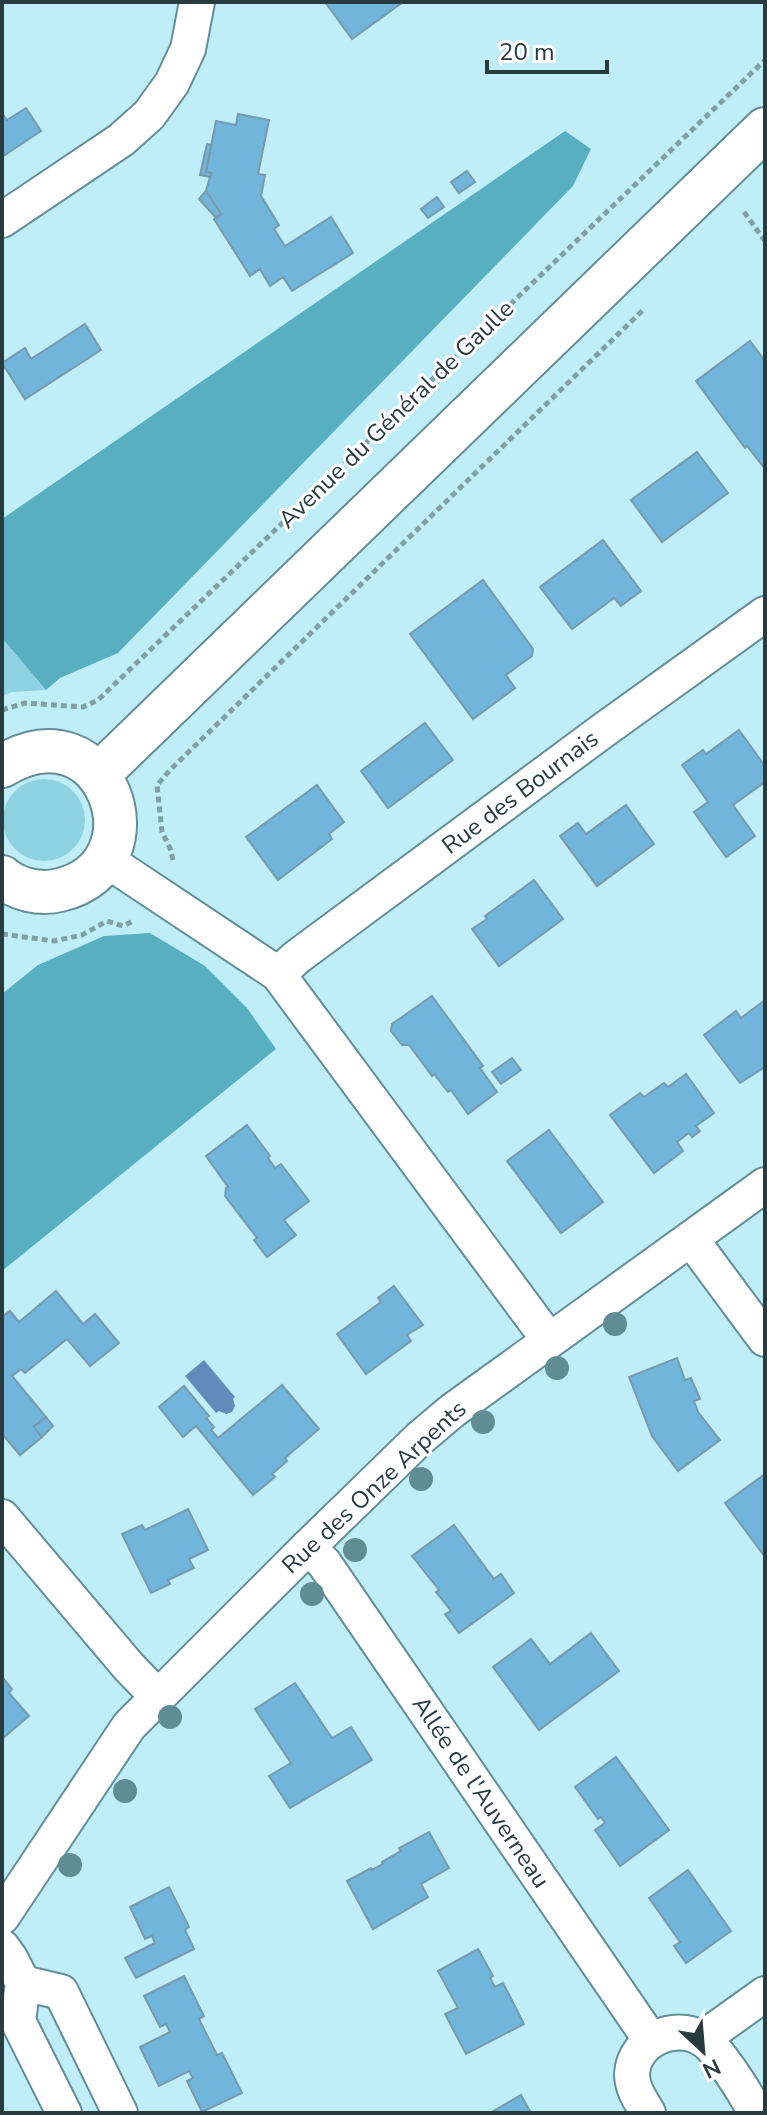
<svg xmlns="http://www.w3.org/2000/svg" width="767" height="2115" viewBox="0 0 767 2115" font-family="'Nunito Sans',sans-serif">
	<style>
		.green { fill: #8ed1e0 }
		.forest { fill: #57afc0 }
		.water { fill: #628abb }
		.building { fill: #71b5da; stroke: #769aae; stroke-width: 2 }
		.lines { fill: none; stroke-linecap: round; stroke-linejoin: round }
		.minor-casing { stroke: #638e98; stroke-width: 38 }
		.tertiary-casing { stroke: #638e98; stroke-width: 46 }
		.path { stroke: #7ea0a7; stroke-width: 5; stroke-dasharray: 6 4; stroke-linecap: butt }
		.minor { stroke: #fff; stroke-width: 34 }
		.tertiary { stroke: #fff; stroke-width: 42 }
		.tree { fill: #608c94 }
		.labels { text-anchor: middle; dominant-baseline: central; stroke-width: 6; stroke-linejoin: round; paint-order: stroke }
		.street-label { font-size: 24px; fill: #283b3f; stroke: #fff }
	</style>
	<rect width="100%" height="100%" fill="#c0eef8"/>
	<g class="green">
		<polygon points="2,638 46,690 12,692 2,696"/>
		<circle cx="44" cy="820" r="41"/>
	</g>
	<g class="forest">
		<polygon points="565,131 591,149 573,186 118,653 60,678 46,690 2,638 2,519"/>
		<polygon points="150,933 205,966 247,1008 276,1049 2,1271 2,994 38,965 104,936"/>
	</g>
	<polygon class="water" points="204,1360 235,1397 233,1399 235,1406 232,1412 226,1414 219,1411 216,1413 185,1376"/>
	<g class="building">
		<polygon points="325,2 403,2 352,39"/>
		<polygon points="26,108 41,131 2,157 2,113 7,120"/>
		<polygon points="238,114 269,120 258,174 265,175 261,196 279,225 274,229 285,246 331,217 353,253 292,291 283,277 270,286 260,269 250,276 214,219 221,214 206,191 211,173 206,172 216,121 236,125"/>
		<polygon points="207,144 211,145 206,172 211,173 210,177 200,175"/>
		<polygon points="467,171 475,182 459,193 451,182"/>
		<polygon points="206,191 221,214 216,218 199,199"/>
		<polygon points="437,197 444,207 428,218 421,209"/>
		<polygon points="85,324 101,350 25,399 2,363 25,348 31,359"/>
		<polygon points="750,341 765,361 765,469 747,446 745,448 696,381"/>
		<polygon points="697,452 728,493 662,542 631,500"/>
		<polygon points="603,540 641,591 621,606 614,598 572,629 540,587"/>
		<polygon points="483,580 533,649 532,656 506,675 515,688 473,719 410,634"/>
		<polygon points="425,723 453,760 388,808 361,771"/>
		<polygon points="739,730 765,766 765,782 733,805 755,836 726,857 694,812 708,802 682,765 703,750 706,754"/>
		<polygon points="317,785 344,822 329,834 332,839 278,880 246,837"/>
		<polygon points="626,805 654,844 597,886 560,836 578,823 586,834"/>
		<polygon points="534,880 563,919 499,966 472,929 487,919 485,916"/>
		<polygon points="432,996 483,1066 480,1068 497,1092 468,1114 451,1090 448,1092 434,1074 432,1076 409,1045 402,1045 391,1031 392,1024"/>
		<polygon points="765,1000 765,1067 740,1083 704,1035 736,1011 741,1018"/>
		<polygon points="512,1058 521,1070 501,1084 492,1072"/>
		<polygon points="686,1074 714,1113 696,1126 700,1131 692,1137 689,1133 677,1142 683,1151 654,1173 610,1115 640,1093 644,1097 664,1083 668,1087"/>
		<polygon points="247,1125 270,1156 268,1158 275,1168 281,1164 309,1201 284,1220 296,1235 267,1257 254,1240 257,1238 225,1196 226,1188 228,1187 206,1156"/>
		<polygon points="549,1130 603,1202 561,1233 507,1161"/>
		<polygon points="394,1286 423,1325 407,1335 411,1341 366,1374 337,1334 381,1302 378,1298"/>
		<polygon points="56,1291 83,1324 95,1314 119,1343 90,1366 67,1339 25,1373 21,1369 12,1376 46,1417 34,1427 42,1437 20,1455 2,1434 2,1317 10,1311 19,1322"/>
		<polygon points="677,1358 685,1380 691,1378 700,1399 694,1401 698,1412 720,1440 678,1471 652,1436 629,1377"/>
		<polygon points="282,1385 319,1429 285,1458 287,1461 272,1474 275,1477 253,1495 196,1426 183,1437 159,1407 184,1386 209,1416 206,1418 214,1427 211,1430 218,1438"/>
		<polygon points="46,1417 53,1426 42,1437 34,1427"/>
		<polygon points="765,1474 765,1557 725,1503"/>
		<polygon points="188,1509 208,1550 189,1559 194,1568 168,1580 170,1584 151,1593 122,1534 142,1525 145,1530"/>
		<polygon points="454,1525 494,1579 501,1574 514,1593 459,1633 445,1614 451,1611 436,1592 439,1590 412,1556"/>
		<polygon points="591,1633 619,1671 539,1730 493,1667 531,1639 550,1664"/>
		<polygon points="2,1677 12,1689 9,1693 29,1716 2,1739"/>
		<polygon points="295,1683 332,1738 351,1727 372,1760 290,1808 269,1776 291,1763 255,1709"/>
		<polygon points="616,1757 669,1830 620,1866 595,1830 605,1823 601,1817 598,1819 575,1787"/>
		<polygon points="429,1832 449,1868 421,1884 428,1897 373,1929 347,1881 371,1868 372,1870 383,1864 382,1862 401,1851 399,1848"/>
		<polygon points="688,1870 731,1931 686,1963 674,1946 680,1942 649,1898"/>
		<polygon points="169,1887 189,1927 185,1930 194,1949 136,1978 125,1958 155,1943 152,1936 145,1939 130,1907"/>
		<polygon points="478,1949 493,1976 490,1978 495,1987 503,1983 524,2024 466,2054 445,2014 458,2008 438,1971"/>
		<polygon points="184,1976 204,2016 199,2019 217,2055 222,2053 242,2093 202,2112 187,2081 193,2078 189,2071 159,2086 140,2047 170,2032 166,2024 160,2027 144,1996"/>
		<polygon points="521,2095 531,2113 490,2113"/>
	</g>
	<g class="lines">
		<defs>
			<g id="minor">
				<polyline points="2,220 121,140 149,115 172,83 188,49 197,2"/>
				<polyline points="105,859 278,974 549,1340"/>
				<polyline points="278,974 297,957 601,732 765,614"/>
				<polyline points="691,1239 765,1339"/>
				<polyline points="2,1517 129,1667 157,1696"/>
				<polyline points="308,1547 324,1563 650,2039"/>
				<polyline points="2,1917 129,1726 308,1547 420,1438 452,1411 765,1185"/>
				<polyline points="2,1947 10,1958 23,1983 18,2021 64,2113"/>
				<polyline points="23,1983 61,1992 120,2113"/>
				<polyline points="702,2039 765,1994"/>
				<path d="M648,2113C641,2101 632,2089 632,2074C634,2040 674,2023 701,2038C716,2046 748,2096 755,2113"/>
			</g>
			<g id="tertiary">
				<path d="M2,766C107,702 164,865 60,890C40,895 18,890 2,877"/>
				<polyline points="98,775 765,129"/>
			</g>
		</defs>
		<use href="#minor" class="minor-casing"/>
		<use href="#tertiary" class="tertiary-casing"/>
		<g class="path">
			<polyline points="744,212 765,241"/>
			<polyline points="2,710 25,703 83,707 98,700 765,60"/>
			<polyline points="173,860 170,848 162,832 157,785 170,770 644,309"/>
			<polyline points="2,934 54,941 82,935 107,921 123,926 133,921"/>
		</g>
		<use href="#minor" class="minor"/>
		<use href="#tertiary" class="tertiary"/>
	</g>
	<g class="tree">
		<circle cx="615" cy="1324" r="12"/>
		<circle cx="557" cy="1368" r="12"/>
		<circle cx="483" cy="1422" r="12"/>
		<circle cx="421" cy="1479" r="12"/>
		<circle cx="355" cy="1550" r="12"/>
		<circle cx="312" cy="1594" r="12"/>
		<circle cx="170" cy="1717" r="12"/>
		<circle cx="125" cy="1791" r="12"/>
		<circle cx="70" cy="1865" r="12"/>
	</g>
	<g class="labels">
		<g class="street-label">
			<text transform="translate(396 414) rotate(-44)">Avenue du Général de Gaulle</text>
			<text transform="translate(520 792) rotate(-37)">Rue des Bournais</text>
			<text transform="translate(374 1487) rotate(-43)">Rue des Onze Arpents</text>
			<text transform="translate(481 1792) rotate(56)">Allée de l'Auverneau</text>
		</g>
	</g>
	<rect width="767" height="2115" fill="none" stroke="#283b3f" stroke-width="8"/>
	<g transform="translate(703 2051) rotate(154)" stroke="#ffffff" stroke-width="6" paint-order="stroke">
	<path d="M0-6L14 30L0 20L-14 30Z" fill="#283b3f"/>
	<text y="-12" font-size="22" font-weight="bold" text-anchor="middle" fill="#283b3f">N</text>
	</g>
	<path d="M487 60v12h120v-12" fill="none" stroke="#283b3f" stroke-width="4"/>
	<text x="499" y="60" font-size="24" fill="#283b3f" stroke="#ffffff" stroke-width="6" paint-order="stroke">20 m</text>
</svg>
